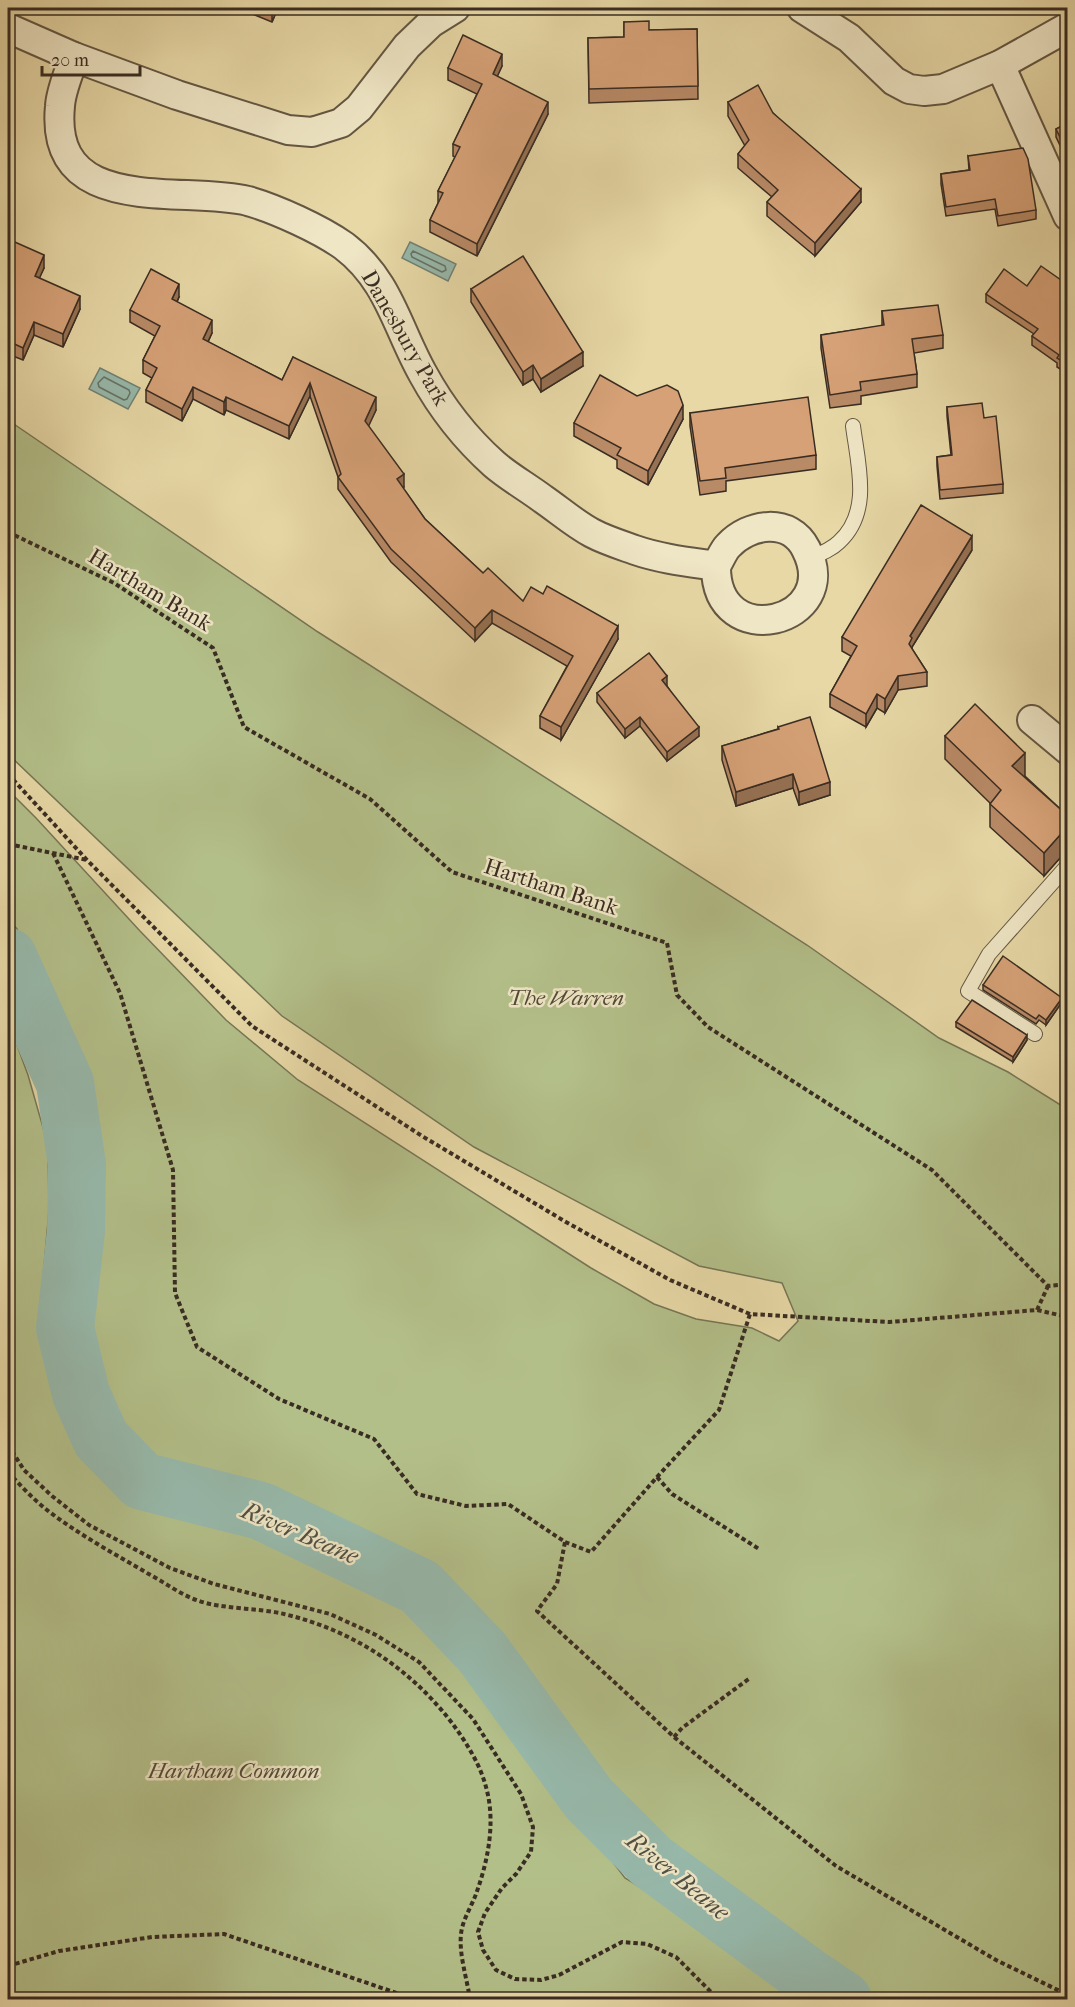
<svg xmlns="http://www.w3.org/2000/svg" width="1075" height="2007" viewBox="0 0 1075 2007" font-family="'IM FELL French Canon',serif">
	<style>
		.green { fill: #b3bf89; stroke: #767656; stroke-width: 1.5 }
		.water { fill: #97b9ab; stroke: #718174; stroke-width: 1.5 }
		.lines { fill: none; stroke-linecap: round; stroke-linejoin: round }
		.shore { stroke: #687266; stroke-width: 1.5 }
		.river { stroke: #97b9ab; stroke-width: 58 }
		.lane-casing { stroke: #645743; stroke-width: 16 }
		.street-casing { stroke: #645743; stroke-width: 32 }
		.path { stroke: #392c22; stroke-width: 4; stroke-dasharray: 4.5 3; stroke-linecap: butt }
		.lane { stroke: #efe6c5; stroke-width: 14 }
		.street { stroke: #efe6c5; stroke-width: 28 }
		.wall { fill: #b88a66; stroke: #392c22; stroke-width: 1.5 }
		.shaded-wall { fill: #967153; stroke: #392c22; stroke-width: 1.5 }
		.building { fill: #d6a177; stroke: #392c22; stroke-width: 1.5 }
		.labels { text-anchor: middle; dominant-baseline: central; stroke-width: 5; stroke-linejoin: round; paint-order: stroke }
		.street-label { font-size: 22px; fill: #392c22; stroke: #efe6c5 }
		.park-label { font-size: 22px; font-style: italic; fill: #514937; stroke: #efe6c5 }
		.water-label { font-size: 24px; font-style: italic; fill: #504f44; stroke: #efe6c5 }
	</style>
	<rect width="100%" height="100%" fill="#e7d8a6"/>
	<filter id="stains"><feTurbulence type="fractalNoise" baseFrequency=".00333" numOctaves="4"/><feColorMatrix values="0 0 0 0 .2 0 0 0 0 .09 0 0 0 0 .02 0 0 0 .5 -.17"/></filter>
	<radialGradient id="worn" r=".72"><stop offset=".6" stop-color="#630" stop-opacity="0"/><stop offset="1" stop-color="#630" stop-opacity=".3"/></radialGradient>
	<g class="green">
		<polygon points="8,420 318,632 807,945 939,1038 1008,1072 1067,1109 1067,1999 878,1999 825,1969 712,1887 633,1822 495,1637 418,1576 267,1501 165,1479 123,1449 81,1378 76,1328 98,1197 89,1109 17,929 8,919 8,790 36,818 140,931 226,1020 298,1080 591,1268 654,1304 696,1319 752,1328 779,1341 798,1321 782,1283 699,1266 474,1147 282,1016 8,754"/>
		<polygon points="8,1021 28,1075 48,1145 49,1210 38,1334 55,1387 101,1462 124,1492 201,1515 290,1545 385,1594 461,1658 600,1835 605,1852 625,1878 823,1999 8,1999"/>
	</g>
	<g class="water">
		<polygon points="410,242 456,264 448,281 402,258"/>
		<polygon points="100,368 140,388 128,409 89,389"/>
	</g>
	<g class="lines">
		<g class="shore">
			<polygon points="413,251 445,266 446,270 442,272 412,257 411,254"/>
			<polygon points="104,377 129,390 130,393 127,399 124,400 99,387 98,383"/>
		</g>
		<polyline class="river" points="8,957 65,1083 77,1165 76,1231 65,1328 81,1394 101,1439 142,1481 261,1511 420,1587 482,1652 589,1799 651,1861 813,1980 843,2000"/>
		<defs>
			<g id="lane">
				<path d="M810,558C820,554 831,550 839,542C872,512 858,465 853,426"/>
				<polyline points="1035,1034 968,991 989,954 1068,865"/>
			</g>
			<g id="street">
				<polyline points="802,8 849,38 894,81 909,89 924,91 943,89 1000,65 1068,27"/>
				<polyline points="8,28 74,57 177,95 288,130 312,132 341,123 359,108 407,46 431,23 455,8"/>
				<path d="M74,57C69,73 61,90 60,106C49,218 180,185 248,201C276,209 320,229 344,246C389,280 397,328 423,374C441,407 465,438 494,464C509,477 527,487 543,499C559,510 575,524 592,533C605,540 621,545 635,550C661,559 689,562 716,566C720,560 723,551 728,546C749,523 790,517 806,549C844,623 715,655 716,566"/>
				<polyline points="1000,65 1068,216"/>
				<polyline points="1032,720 1068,750"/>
			</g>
		</defs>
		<use href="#lane" class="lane-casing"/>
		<use href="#street" class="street-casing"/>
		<g class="path">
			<polyline points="8,532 114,583 213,648 244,727 370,799 452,872 667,943 677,995 708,1027 932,1170 1048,1286 1068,1284"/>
			<polyline points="8,774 87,860 252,1026 422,1136 566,1222 670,1280 750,1314 889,1322 1037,1310 1068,1317"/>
			<polyline points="8,844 87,860"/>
			<polyline points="53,853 120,993 173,1170 175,1293 197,1347 279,1399 374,1439 417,1494 466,1506 508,1504 565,1542 557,1584 537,1611 674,1737 836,1866 996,1960 1068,1995"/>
			<polyline points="1037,1310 1048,1286"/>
			<polyline points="8,1445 24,1470 52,1496 89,1525 170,1568 214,1584 330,1614 376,1635 419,1662 473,1719 521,1794 533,1827 531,1852 516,1874 502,1888 485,1913 478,1932 483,1950 496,1970 515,1979 541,1980 559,1975 622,1942 647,1944 676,1957 719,2000"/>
			<path d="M8,1472C20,1485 33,1499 47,1510C78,1534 113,1553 147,1573C164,1582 181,1595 199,1601C223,1609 258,1608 284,1614C352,1630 410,1668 452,1723C466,1742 480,1764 486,1787C496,1822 488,1861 476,1894C472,1905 465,1916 462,1928C457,1950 467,1977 470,2000"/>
			<polyline points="657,1477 672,1494 759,1549"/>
			<polyline points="565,1542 591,1552 657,1477 719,1410 750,1314"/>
			<polyline points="674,1737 682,1728 750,1678"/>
			<polyline points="8,1966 59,1951 152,1937 224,1934 417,2000"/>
		</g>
		<use href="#lane" class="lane"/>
		<use href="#street" class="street"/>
	</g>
	<g class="wall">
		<polygon points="245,8 278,8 272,22 245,11"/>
		<polygon points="624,22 649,30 697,29 698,99 589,103 588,38 624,37"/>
		<polygon points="502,66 497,76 548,114 477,256 430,232 430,220 438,203 438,191 455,157 453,156 453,144 477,94 448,80 448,68"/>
		<polygon points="728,102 773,113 861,202 815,256 767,216 767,202 772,197 738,168 738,154 745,146 728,116"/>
		<polygon points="1068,123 1068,162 1056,137 1056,129"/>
		<polygon points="968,156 1036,210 1036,219 998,226 995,209 946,216 941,184 941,174 969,170"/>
		<polygon points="8,223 12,238 11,241 44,268 39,278 80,309 63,347 34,335 23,360 8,354"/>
		<polygon points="1068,285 1068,374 1057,367 1057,363 1032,345 1032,336 1034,334 986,302 986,294 1027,286"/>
		<polygon points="471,289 583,366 541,392 533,379 523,385 471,302"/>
		<polygon points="179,297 177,302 212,333 208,342 282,380 293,357 376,410 368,426 404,487 403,488 425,519 483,573 523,601 618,639 561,740 540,728 540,716 567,666 492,623 475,641 391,562 338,489 338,477 310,396 289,439 226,410 224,415 193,399 182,421 146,402 146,390 152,378 143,373 143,360 155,336 130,322 130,310"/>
		<polygon points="882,311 943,335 943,348 914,353 917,374 917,387 861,396 861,404 830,408 821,348 821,335 882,326"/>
		<polygon points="637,396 683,419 648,485 617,468 617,460 574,436 574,423"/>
		<polygon points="947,407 984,418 1003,484 1003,493 940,499 937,466 937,457 951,455 947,416"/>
		<polygon points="690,413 816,455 816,469 726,481 726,491 700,495 690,426"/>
		<polygon points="972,550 912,647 912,649 927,672 927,686 898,690 885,713 877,708 866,727 830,707 830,694 851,656 842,651 842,637"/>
		<polygon points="667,686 699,736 667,761 640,726 625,738 597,702 597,693"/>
		<polygon points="778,727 830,795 799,805 793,788 736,806 722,760 722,746 778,729"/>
		<polygon points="945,736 1025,776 1068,816 1068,849 1044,876 990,827 990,803 945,759"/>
		<polygon points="983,985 1062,1002 1046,1025 1039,1020 1036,1024 983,990"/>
		<polygon points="956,1022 1027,1040 1013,1062 956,1027"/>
	</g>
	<g class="shaded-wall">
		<polygon points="274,8 278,8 272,22 272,13"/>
		<polygon points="502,54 502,66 493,86 493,74"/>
		<polygon points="548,102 548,114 477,256 477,244"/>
		<polygon points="861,189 861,202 815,256 815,243"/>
		<polygon points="12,225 12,238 8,249 8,236"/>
		<polygon points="44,255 44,268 35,288 35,276"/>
		<polygon points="179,284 179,297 172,312 172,299"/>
		<polygon points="80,296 80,309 63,347 63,334"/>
		<polygon points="212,320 212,333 203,352 203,339"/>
		<polygon points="34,322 34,335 23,360 23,348"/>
		<polygon points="583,352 583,366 541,392 541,379"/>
		<polygon points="533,365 533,379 523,385 523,372"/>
		<polygon points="310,383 310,396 289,439 289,426"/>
		<polygon points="193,387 193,399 182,421 182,409"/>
		<polygon points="226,397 226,410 224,415 224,402"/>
		<polygon points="376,397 376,410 365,434 365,421"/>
		<polygon points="683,405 683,419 648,485 648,471"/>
		<polygon points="404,474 404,487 397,492 397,479"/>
		<polygon points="972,536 972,550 912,647 912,651 909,644 910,636"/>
		<polygon points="492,610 492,623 475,641 475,628"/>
		<polygon points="618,626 618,639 561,740 561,727"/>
		<polygon points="667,676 667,686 662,689 662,680"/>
		<polygon points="898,676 898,690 885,713 885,699"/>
		<polygon points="877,694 877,708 866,727 866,714"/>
		<polygon points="640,717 640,726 625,738 625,729"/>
		<polygon points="699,727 699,736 667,761 667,752"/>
		<polygon points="1025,753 1025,776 1012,789 1012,766"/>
		<polygon points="793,774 793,788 736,806 736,792"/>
		<polygon points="830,782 830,795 799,805 799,792"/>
		<polygon points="1068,826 1068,849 1044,876 1044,853"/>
		<polygon points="1062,998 1062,1002 1046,1025 1046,1020"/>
		<polygon points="1027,1035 1027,1040 1013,1062 1013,1057"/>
	</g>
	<g class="building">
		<polygon points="259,8 274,8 272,13"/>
		<polygon points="649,21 649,30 697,29 698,86 589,89 588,38 624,37 624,22"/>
		<polygon points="463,35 502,54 493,74 548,102 477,244 430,220 443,193 438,191 460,147 453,144 482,84 448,68"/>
		<polygon points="758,85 773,113 861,189 815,243 767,202 778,190 738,154 749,140 728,102"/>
		<polygon points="1068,123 1068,153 1056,129"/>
		<polygon points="1023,148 1028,159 1036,210 998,216 995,199 946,207 941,174 970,170 968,156"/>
		<polygon points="8,223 12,225 8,236"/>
		<polygon points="8,239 44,255 35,276 80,296 63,334 34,322 23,348 8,341"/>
		<polygon points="523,256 583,352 541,379 533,365 523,372 471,289"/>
		<polygon points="1041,266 1068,285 1068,365 1057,358 1059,355 1032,336 1038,329 986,294 1004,269 1027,286"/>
		<polygon points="151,269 179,284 172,299 212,320 203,339 282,380 293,357 376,397 365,421 404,474 397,479 425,519 483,573 488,568 523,601 531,587 543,594 547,586 618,626 561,727 540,716 573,656 492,610 475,628 391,549 338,477 341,474 310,383 289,426 226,397 224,402 193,387 182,409 146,390 157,368 143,360 160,326 130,310"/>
		<polygon points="938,305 943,335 912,339 917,374 860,382 861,390 830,395 821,335 884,325 882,311"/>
		<polygon points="600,375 637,396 667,385 678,391 683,405 648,471 617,455 621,448 574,423"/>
		<polygon points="808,397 816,455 725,468 726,478 700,481 690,413"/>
		<polygon points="982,403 984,418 996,416 1003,484 940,490 937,457 952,455 947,407"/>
		<polygon points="921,505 972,536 910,636 912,638 909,644 927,672 898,676 885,699 877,694 866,714 830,694 857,646 842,637"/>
		<polygon points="649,653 667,676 662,680 699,727 667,752 640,717 625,729 597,693"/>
		<polygon points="975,704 1025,753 1012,766 1068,816 1068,826 1044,853 990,804 1001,790 945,736"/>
		<polygon points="810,717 830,782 799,792 793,774 736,792 722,746 779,729 778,727"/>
		<polygon points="1003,956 1062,998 1046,1020 1039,1015 1036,1019 983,985"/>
		<polygon points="972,1000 1027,1035 1013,1057 956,1022"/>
	</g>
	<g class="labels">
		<g class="street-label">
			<text transform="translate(405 338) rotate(60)">Danesbury Park</text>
			<text transform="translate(150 590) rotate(31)">Hartham Bank</text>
			<text transform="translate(551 887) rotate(18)">Hartham Bank</text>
		</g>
		<g class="park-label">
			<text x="566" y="998">The Warren</text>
			<text x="234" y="1771">Hartham Common</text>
		</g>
		<g class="water-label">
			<text transform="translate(300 1533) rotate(23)">River Beane</text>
			<text transform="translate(678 1876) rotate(39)">River Beane</text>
		</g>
	</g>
	<rect width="1075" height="2007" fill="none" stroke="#e7d8a6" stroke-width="30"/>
	<rect x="9" y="9" width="1057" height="1989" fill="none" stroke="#392c22" stroke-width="3"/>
	<rect x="15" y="15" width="1045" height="1977" fill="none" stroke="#392c22" stroke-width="1.5"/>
	<path d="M42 66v9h98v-9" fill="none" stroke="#392c22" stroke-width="3"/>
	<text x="51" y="66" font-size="18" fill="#392c22" stroke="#efe6c5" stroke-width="4.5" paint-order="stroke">20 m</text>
	<rect width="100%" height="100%" filter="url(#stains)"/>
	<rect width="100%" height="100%" fill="url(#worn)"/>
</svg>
